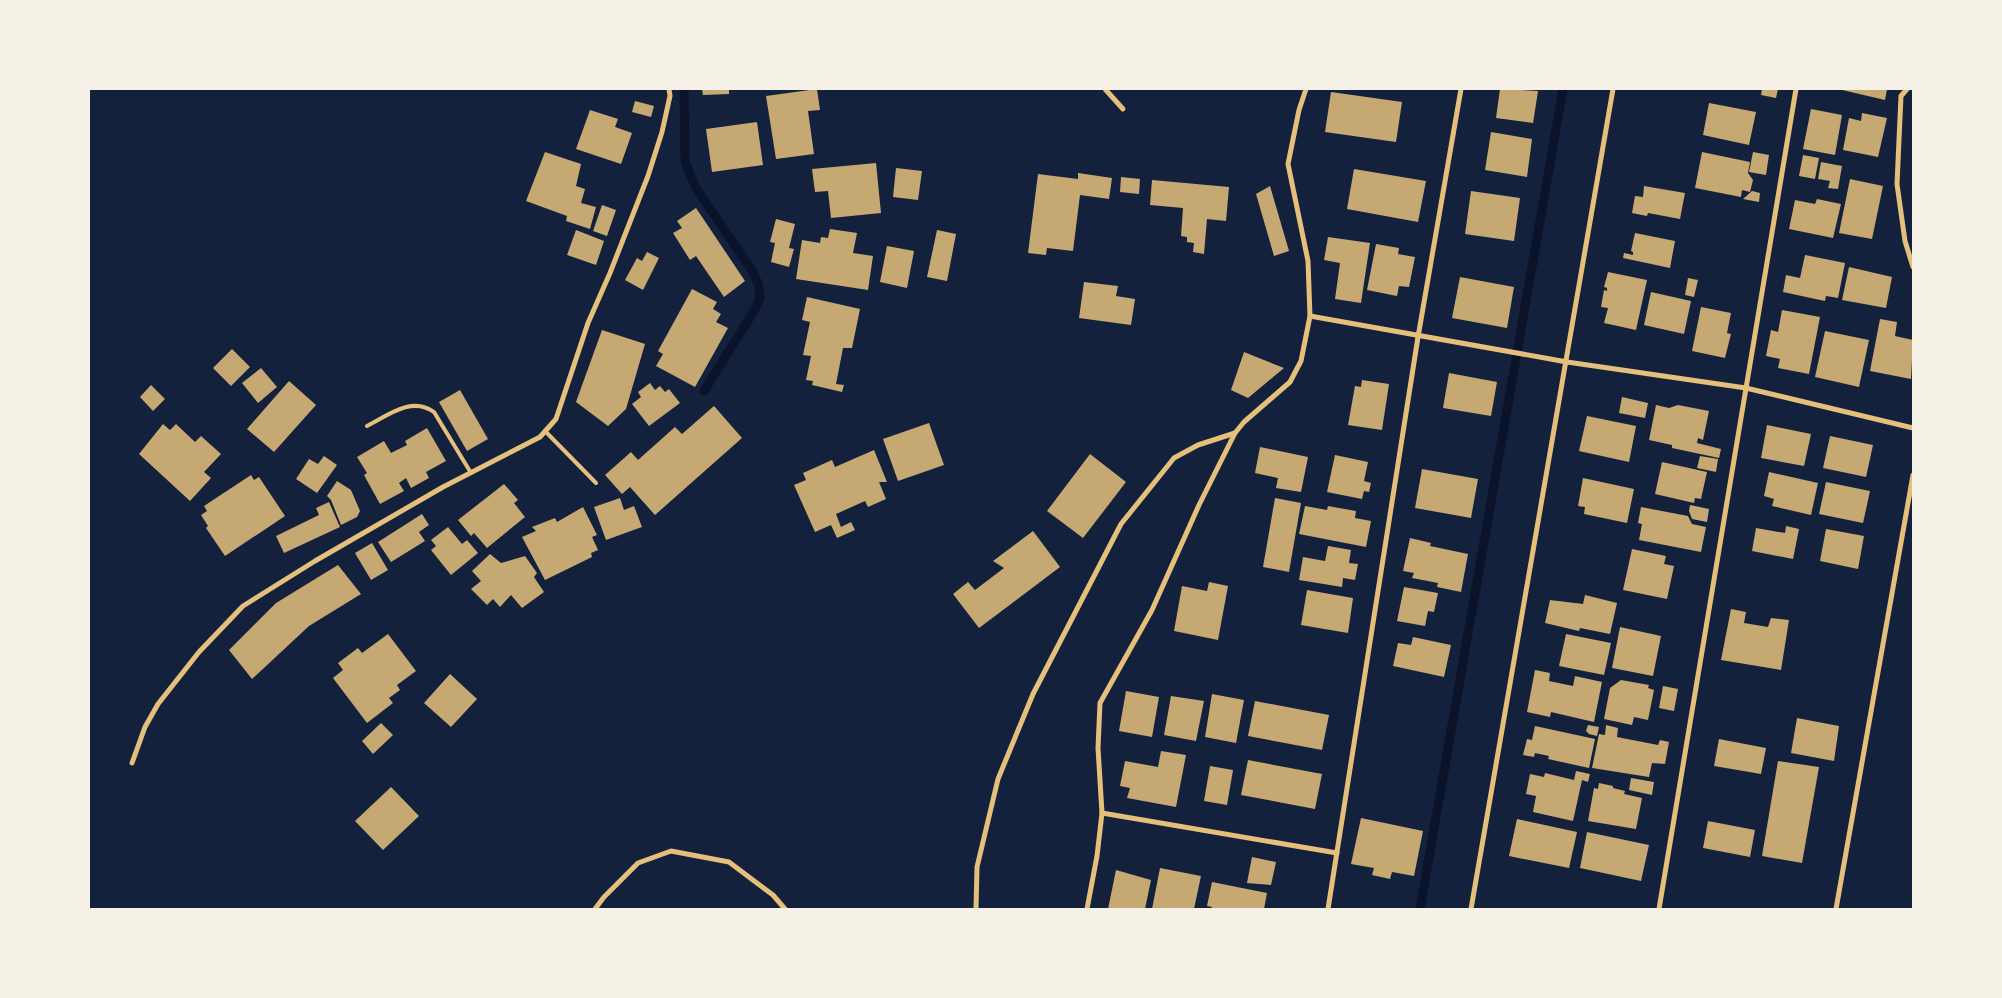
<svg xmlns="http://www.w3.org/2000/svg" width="2002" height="998" viewBox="0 0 2002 998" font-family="Manrope,sans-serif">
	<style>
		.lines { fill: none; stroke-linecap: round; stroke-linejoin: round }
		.stream { stroke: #0b132b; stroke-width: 9 }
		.building { fill: #c6a872 }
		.service { stroke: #e5c07b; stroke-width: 4 }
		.minor { stroke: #e5c07b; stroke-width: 5 }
	</style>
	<rect width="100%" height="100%" fill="#14213d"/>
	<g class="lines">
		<g class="stream">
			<polyline points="684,89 685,162 696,188 753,272 759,286 760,298 754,311 704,391"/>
			<polyline points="1420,909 1563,89"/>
		</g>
	</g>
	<g class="building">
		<polygon points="702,89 729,89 729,94 703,95"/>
		<polygon points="817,89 820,110 808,111 814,154 776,159 766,96"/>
		<polygon points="1500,89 1538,91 1533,123 1496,118"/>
		<polygon points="1762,89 1778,89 1776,98 1761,95"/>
		<polygon points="1838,89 1887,89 1885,100"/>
		<polygon points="1331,92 1402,102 1396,142 1325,132"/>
		<polygon points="635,101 654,106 651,117 632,112"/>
		<polygon points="1709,103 1756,112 1749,145 1703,135"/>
		<polygon points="1811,109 1842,115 1835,155 1803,149"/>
		<polygon points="590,110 618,119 615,127 632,133 621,164 576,149"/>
		<polygon points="1862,113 1887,118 1878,157 1843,150 1849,118 1861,121"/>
		<polygon points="757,122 763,165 712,172 706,129"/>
		<polygon points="1491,132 1532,139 1527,177 1485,170"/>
		<polygon points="545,152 581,164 576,186 585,189 581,203 596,207 590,229 566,221 567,216 526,201"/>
		<polygon points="1702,152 1750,162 1748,173 1753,180 1750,192 1742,190 1741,197 1695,188"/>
		<polygon points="1753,152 1769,155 1766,175 1749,172"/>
		<polygon points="1803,155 1819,158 1815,179 1799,176"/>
		<polygon points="1821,162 1842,166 1838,189 1828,188 1830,181 1818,179"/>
		<polygon points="876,163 881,213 831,218 828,191 815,192 812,169"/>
		<polygon points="896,168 922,171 918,200 893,197"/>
		<polygon points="1354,169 1426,181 1418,222 1347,209"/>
		<polygon points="1078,173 1112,178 1109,199 1080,195 1073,251 1047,248 1046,255 1028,253 1038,174 1078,179"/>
		<polygon points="1121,177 1140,179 1139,194 1120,192"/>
		<polygon points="1850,179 1883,186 1872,239 1839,233"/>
		<polygon points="1152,180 1229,187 1226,221 1207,219 1204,254 1193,252 1194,243 1187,242 1187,237 1181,236 1183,208 1150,205"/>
		<polygon points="1270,186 1289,251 1274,256 1256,194"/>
		<polygon points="1644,186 1685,193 1680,219 1648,213 1647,216 1632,213 1635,196 1643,197"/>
		<polygon points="1471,191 1520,198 1514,241 1465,234"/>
		<polygon points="1752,191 1760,193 1759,202 1743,199"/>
		<polygon points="1817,199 1841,204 1833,238 1789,229 1795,200 1815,204"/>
		<polygon points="602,205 616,210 607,236 593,231"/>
		<polygon points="696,208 745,281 724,297 696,256 690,260 673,233 682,228 677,221"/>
		<polygon points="776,219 795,224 789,248 794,249 789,267 771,262 775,243 770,242"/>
		<polygon points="830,229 857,233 853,253 873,256 868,290 796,279 802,240 820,243 821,237 828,238"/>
		<polygon points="576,230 604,241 596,265 567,255"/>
		<polygon points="937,230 956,234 947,281 927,277"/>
		<polygon points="1635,233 1675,241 1670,268 1623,258 1624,253 1633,255 1633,252 1631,251"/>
		<polygon points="1328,237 1370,243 1361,303 1335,299 1340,263 1324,260"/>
		<polygon points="1376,244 1399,248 1398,254 1415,257 1409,287 1399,286 1397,296 1367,290"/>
		<polygon points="887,246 914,251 907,288 880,282"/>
		<polygon points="647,252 659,258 643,290 625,280 637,258 642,261"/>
		<polygon points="1805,255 1845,263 1838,298 1826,296 1825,301 1783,292 1786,275 1800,278"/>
		<polygon points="1849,267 1892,277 1886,308 1842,300"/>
		<polygon points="1608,272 1647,280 1636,330 1604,323 1608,308 1601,307 1604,290 1607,291 1607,288 1604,287"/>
		<polygon points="1460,277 1514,287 1507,328 1452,318"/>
		<polygon points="1688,278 1698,280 1694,297 1685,295"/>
		<polygon points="1084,282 1118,286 1116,296 1135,299 1131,325 1079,318"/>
		<polygon points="692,289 717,302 713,309 721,314 716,322 728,328 695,387 656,366 663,354 658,351"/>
		<polygon points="1651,292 1691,301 1684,334 1644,325"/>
		<polygon points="807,297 860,309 852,348 843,348 836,384 844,385 842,392 812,385 813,381 806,380 811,356 803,355 810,322 802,320"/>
		<polygon points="1701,307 1731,313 1727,333 1731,334 1725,358 1692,351"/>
		<polygon points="1782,310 1820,317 1809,374 1778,368 1780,359 1766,356 1771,330 1778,332"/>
		<polygon points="1880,319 1897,322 1895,336 1913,340 1911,379 1870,371"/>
		<polygon points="602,330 645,344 626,409 608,426 576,402"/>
		<polygon points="1825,331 1869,340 1859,387 1815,377"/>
		<polygon points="232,349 250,367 231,386 213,368"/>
		<polygon points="1244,352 1284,368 1248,398 1231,390"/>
		<polygon points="261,368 277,387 258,403 242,383"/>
		<polygon points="1449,373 1497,382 1491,416 1443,408"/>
		<polygon points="1362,380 1389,384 1382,430 1348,425 1355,386 1361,387"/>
		<polygon points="289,381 316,405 274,452 247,429"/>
		<polygon points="650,383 655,390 660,386 665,392 669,389 680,403 649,426 632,404 641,397 638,392"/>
		<polygon points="151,385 165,399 153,411 140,397"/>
		<polygon points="460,390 488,439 467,451 439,402"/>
		<polygon points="1622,397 1648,403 1645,418 1619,413"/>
		<polygon points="1656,405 1669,408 1678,405 1709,411 1703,440 1698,438 1697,443 1721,449 1719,458 1672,448 1672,445 1649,440"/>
		<polygon points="714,406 742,438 655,515 630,487 622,494 605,475 631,452 638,460 675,427 682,434"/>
		<polygon points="1587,416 1636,426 1629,462 1579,451"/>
		<polygon points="929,423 944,465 898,481 883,439"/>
		<polygon points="163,424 170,430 176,424 195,442 201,436 221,454 204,472 211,478 190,501 139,454"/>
		<polygon points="1767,425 1811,434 1804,466 1761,458"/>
		<polygon points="427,428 446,461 426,472 429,478 411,488 406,478 399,483 404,491 380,504 364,475 367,473 357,457 384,441 391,453 407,445 405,441"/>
		<polygon points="1830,436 1873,445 1866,477 1823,468"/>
		<polygon points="1260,447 1308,457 1301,492 1276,488 1278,478 1255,473"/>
		<polygon points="874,450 887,482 879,482 886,499 868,507 865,501 836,514 841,527 851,522 855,530 837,538 831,525 815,532 794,485 806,480 803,473 832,460 835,467"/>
		<polygon points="1090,454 1126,482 1083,538 1047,511"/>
		<polygon points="1335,455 1368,462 1364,481 1371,483 1369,492 1364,491 1362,499 1327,492"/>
		<polygon points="324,456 337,465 317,493 296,479 309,459 318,464"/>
		<polygon points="1700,456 1718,459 1716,472 1697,468"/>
		<polygon points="1662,462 1707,472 1701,499 1695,498 1694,503 1655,494"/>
		<polygon points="1422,469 1478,479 1471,518 1415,508"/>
		<polygon points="1769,472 1818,483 1811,515 1772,506 1774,499 1764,496"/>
		<polygon points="251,475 254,480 259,477 285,516 225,556 206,528 208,526 201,515 207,511 204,506"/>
		<polygon points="1583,478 1634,489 1627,523 1584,514 1585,507 1578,506"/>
		<polygon points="337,481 351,490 360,511 357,517 341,525 331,500 327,496"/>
		<polygon points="1826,482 1870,491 1863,523 1819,514"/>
		<polygon points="504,484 518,500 514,503 525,517 487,548 474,533 471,536 458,520"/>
		<polygon points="620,498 624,510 634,506 642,527 606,540 594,507"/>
		<polygon points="1275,498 1301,503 1289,572 1263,567"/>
		<polygon points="329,502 340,527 284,553 276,536 319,515 316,508"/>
		<polygon points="1690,505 1709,509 1707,522 1692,519 1689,511"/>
		<polygon points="1305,506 1327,510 1328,506 1356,511 1355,518 1371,521 1366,547 1299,534"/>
		<polygon points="583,507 597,535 592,537 598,550 591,553 592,557 545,580 522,537 536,531 532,527 555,518 557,522"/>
		<polygon points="1641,507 1688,516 1692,524 1706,527 1701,552 1639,540 1642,524 1638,523"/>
		<polygon points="422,514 429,525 419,532 425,541 391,562 378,542"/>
		<polygon points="1786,526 1799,529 1793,559 1752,551 1756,528 1785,533"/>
		<polygon points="448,527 462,544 467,540 478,553 451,575 431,550 436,546 431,540"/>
		<polygon points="1826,529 1864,536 1858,569 1820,561"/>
		<polygon points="1033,531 1060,567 979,628 953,594 968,582 975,590 1004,568 993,561"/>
		<polygon points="1410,538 1431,543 1430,546 1468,554 1461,592 1437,587 1438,583 1412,578 1414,573 1403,571"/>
		<polygon points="372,543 388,570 371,580 355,553"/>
		<polygon points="1328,546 1351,550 1349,563 1358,564 1355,580 1343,578 1342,587 1299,580 1303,557 1325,561"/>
		<polygon points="1632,549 1666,556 1664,564 1674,566 1667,599 1623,590"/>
		<polygon points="490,554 501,563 525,556 537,573 534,577 544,592 522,608 511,595 500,607 493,599 487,605 471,589 481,581 472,571"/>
		<polygon points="338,565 361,594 309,626 252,679 229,650 276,603"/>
		<polygon points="1209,582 1228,586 1218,640 1174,631 1182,586 1207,591"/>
		<polygon points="1404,587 1438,593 1434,612 1428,611 1425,626 1397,621"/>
		<polygon points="1307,590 1353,598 1348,633 1301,625"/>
		<polygon points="1585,595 1617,603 1610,634 1580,628 1579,631 1545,623 1550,600 1583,604"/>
		<polygon points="1731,609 1746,612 1744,623 1768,627 1771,618 1789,620 1781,670 1721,660"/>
		<polygon points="1620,627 1661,636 1653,676 1612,668"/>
		<polygon points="388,634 416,671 397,685 400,690 389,698 393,703 367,723 333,678 343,670 338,663 358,648 362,653"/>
		<polygon points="1566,634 1611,643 1604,675 1559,666"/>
		<polygon points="1413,637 1451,645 1444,677 1393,666 1398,643 1411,645"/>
		<polygon points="1535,670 1550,673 1549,681 1573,686 1575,676 1602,682 1594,722 1551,712 1550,717 1527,712"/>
		<polygon points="450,674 477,699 451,727 424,703"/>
		<polygon points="1621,680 1649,685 1648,688 1654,690 1648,720 1634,717 1632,725 1604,719 1610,688"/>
		<polygon points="1663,686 1678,689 1674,711 1659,708"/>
		<polygon points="1126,691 1159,697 1152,737 1119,731"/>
		<polygon points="1212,694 1244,700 1236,743 1205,737"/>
		<polygon points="1171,696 1204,701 1196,741 1164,735"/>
		<polygon points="1255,701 1329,715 1322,750 1248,736"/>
		<polygon points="1797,718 1839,726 1834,761 1791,753"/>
		<polygon points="381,723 393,735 373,754 362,741"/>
		<polygon points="1588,725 1599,727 1597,736 1589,734 1586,731"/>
		<polygon points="1606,725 1618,728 1617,737 1658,745 1660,740 1669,742 1665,764 1652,763 1649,777 1592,768 1599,734 1605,735"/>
		<polygon points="1535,726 1595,739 1589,768 1548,759 1549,756 1535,753 1534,757 1523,755 1527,739 1532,740"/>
		<polygon points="1719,739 1766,748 1761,774 1714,766"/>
		<polygon points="1161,751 1186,755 1176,807 1127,798 1130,788 1120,786 1125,761 1158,767"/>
		<polygon points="1248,760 1322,774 1315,809 1241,795"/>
		<polygon points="1778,761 1819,767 1802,863 1762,856"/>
		<polygon points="1210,766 1233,770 1227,805 1204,801"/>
		<polygon points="1576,771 1590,774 1588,782 1582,780 1573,821 1533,812 1536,796 1526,794 1530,774 1544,777 1545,773 1574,780"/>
		<polygon points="1631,778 1654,782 1652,795 1629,790"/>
		<polygon points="1599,783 1613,786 1613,788 1625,791 1624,794 1642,798 1636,829 1588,821 1594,788 1598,789"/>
		<polygon points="391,787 419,816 383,850 355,821"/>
		<polygon points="1361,818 1423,831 1414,876 1392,872 1390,879 1372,875 1374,868 1351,864"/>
		<polygon points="1517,819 1577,832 1569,868 1509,856"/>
		<polygon points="1708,821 1755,830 1750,857 1703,848"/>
		<polygon points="1587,832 1649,845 1641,881 1580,868"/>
		<polygon points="1252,857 1276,862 1271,885 1247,883"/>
		<polygon points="1160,868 1201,876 1194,909 1152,909"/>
		<polygon points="1116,870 1151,880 1145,909 1108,909"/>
		<polygon points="1212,882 1267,893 1264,909 1211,909 1212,907 1207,906"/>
	</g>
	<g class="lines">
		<g class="service">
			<path d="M367,426C388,415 412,396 434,412L471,473"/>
			<polyline points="545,431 596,483"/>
		</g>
		<g class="minor">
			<polyline points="1105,89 1123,109"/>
			<polyline points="1907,89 1901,96 1897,184 1905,241 1913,267"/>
			<polyline points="1310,316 1567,362 1746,388 1913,428"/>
			<polyline points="132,763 145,727 158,704 199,652 243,606 315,561 443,487 540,437 556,419 588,323 610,273 648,176 662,132 670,96 669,89"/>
			<polyline points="1102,813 1337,853"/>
			<polyline points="595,909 604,897 638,863 671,851 729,862 773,895 785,909"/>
			<polyline points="976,909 977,867 998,779 1033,694 1121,524 1174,458 1198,445 1235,433"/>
			<polyline points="1087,909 1097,856 1102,813 1098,748 1100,703 1152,610 1199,505 1235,433 1244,422 1290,382 1301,361 1310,316 1308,261 1288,164 1299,110 1306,89"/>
			<polyline points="1328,909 1418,337 1461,89"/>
			<polyline points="1471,909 1613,89"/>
			<polyline points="1659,909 1796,89"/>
			<polyline points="1836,909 1913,475"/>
		</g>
	</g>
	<rect width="2002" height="998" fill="none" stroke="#f6f1e7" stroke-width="180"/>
</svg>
